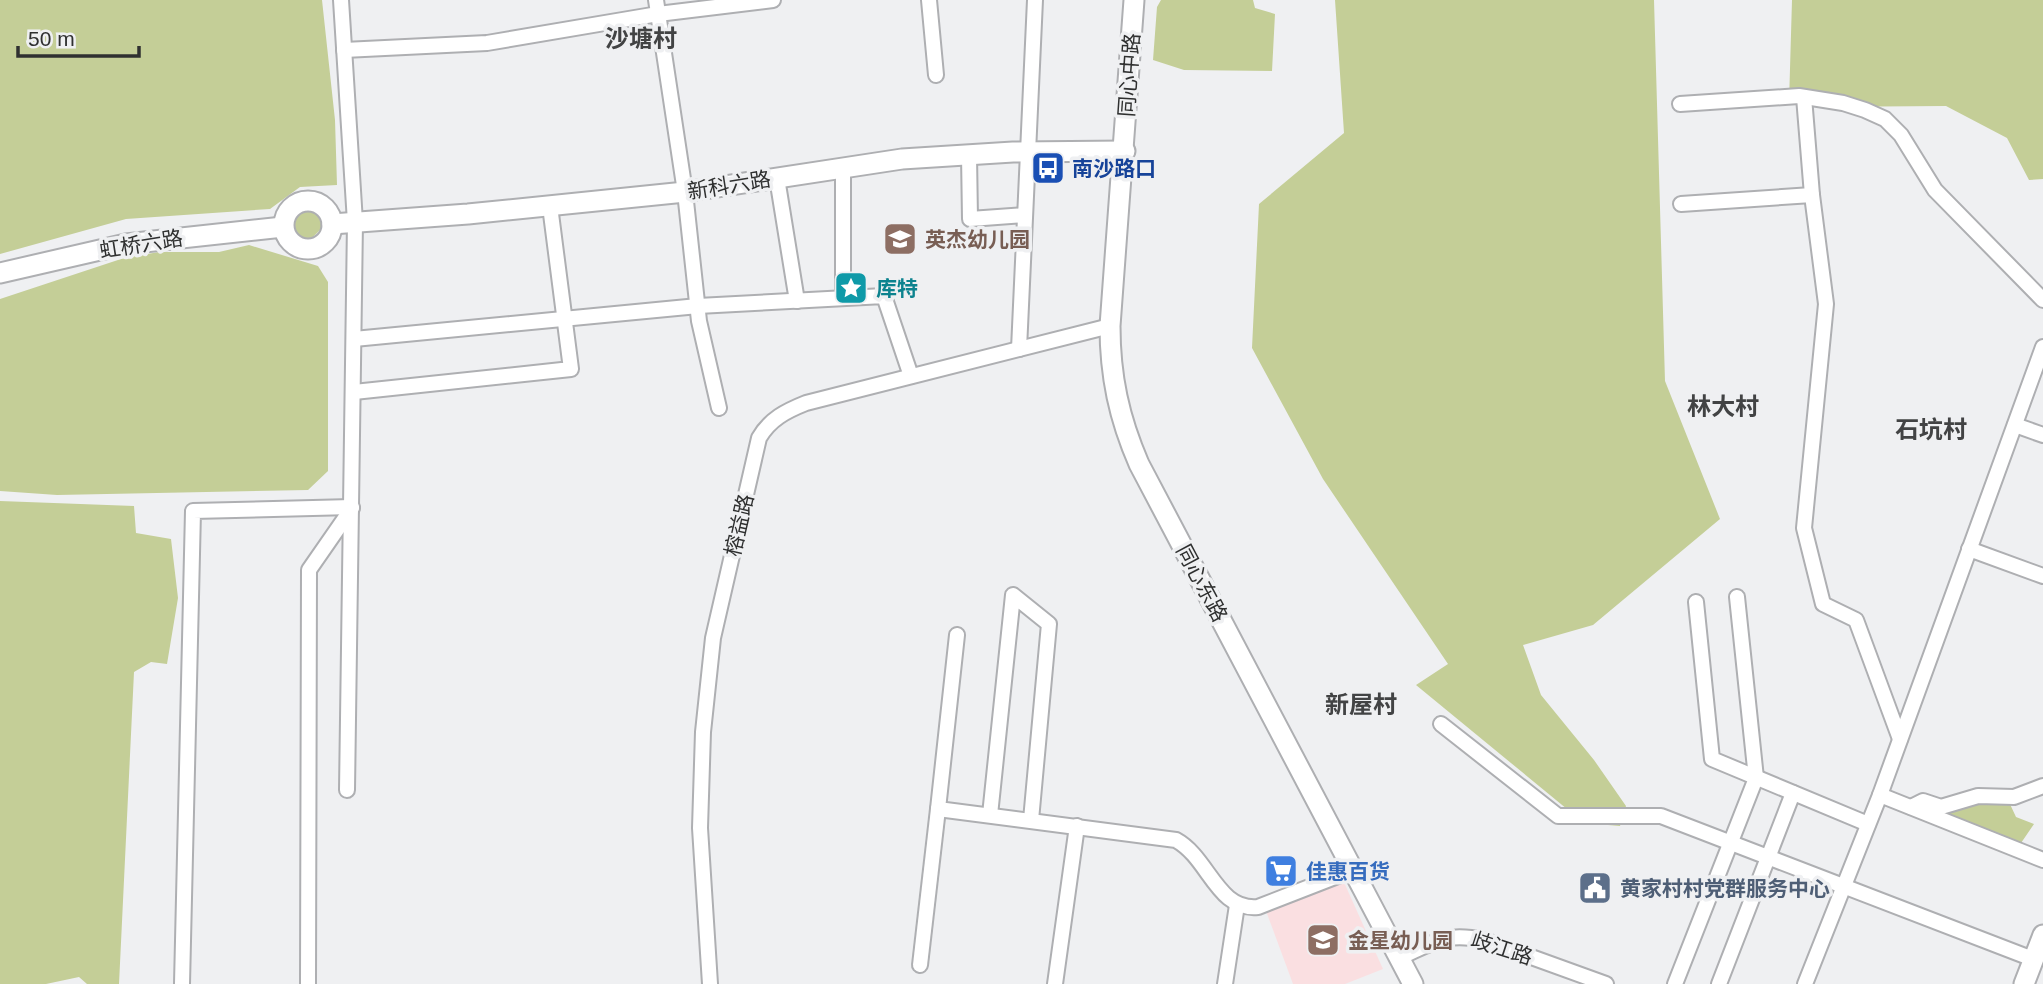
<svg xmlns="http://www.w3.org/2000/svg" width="2043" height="984" viewBox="0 0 2043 984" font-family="Helvetica,'Noto Sans SC',sans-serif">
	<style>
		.education { fill: #fadfe1 }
		.green { fill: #c4ce97 }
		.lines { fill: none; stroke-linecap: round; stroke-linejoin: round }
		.minor-casing { stroke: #aeafb2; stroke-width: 18 }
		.tertiary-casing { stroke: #aeafb2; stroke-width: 23 }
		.minor { stroke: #fff; stroke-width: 14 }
		.tertiary { stroke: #fff; stroke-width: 19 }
		.labels { text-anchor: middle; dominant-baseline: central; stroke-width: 7; stroke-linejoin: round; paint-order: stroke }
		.street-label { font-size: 21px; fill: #2f3030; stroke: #eff0f2 }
		.transit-label { font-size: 21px; font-weight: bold; fill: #164399; stroke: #eff0f2; text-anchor: start }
		.education-label { font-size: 21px; font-weight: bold; fill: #785e54; stroke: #eff0f2; text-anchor: start }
		.culture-label { font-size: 21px; font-weight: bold; fill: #0d838f; stroke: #eff0f2; text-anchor: start }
		.shop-label { font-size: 21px; font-weight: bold; fill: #366cbe; stroke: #eff0f2; text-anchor: start }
		.service-label { font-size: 21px; font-weight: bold; fill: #4e5e75; stroke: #eff0f2; text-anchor: start }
		.quarter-label { font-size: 24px; font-weight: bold; fill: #424344; stroke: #eff0f2 }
	</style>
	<rect width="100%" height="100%" fill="#eff0f2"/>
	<polygon class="education" points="1343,880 1383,969 1345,984 1293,984 1266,911"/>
	<g class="green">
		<polygon points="0,0 322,0 335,120 337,185 300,187 270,209 126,219 0,254"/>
		<polygon points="1161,0 1253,0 1255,8 1275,14 1272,71 1184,70 1153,60 1157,7"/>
		<polygon points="1335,0 1654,0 1665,381 1720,519 1593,625 1523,645 1541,695 1594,760 1626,806 1620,826 1584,823 1416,685 1448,664 1323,479 1252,348 1259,204 1344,133"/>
		<polygon points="1792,0 2043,0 2043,179 2029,180 2007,138 1946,106 1810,107 1789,103"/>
		<path d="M310,210C320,213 323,219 321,229L311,239C300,240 293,233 289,223L300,211Z"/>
		<polygon points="249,245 318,266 328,282 328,471 308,490 57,495 0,491 0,299 124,258 159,252 219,252"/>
		<polygon points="0,501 134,506 136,533 171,539 178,598 167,664 151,662 134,672 119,984 87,984 79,977 46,984 0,984"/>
		<polygon points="1979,801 2009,802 2016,817 2034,824 2021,843 1981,830 1944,814"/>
	</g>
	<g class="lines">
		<defs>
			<g id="minor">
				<polyline points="341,0 355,222 347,790"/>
				<polyline points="656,0 685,192 699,321 719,408"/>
				<polyline points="929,0 936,75"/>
				<polyline points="344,50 487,43 658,14 773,0"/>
				<polyline points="1804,97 1812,195 1826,304 1804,528 1823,604 1856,620 1900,739"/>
				<polyline points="1680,104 1799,96 1843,103 1865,110 1885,119 1901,135 1935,190 2043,300"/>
				<polyline points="969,155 970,219 1025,215"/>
				<polyline points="843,167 843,298"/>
				<polyline points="777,178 797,301"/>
				<polyline points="1681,204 1812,195"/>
				<polyline points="354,339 698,306 884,296 911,376"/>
				<polyline points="1019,349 1035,0"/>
				<polyline points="354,392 571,369 550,206"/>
				<polyline points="2015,425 2043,435"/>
				<polyline points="1969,549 2043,576"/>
				<polyline points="1696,602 1712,759 1868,824"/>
				<path d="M957,635L938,809L1176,840C1209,858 1217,911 1258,907L1353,870"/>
				<polyline points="1441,724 1558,816 1661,816 2033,959"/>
				<polyline points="1880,795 2043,860"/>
				<polyline points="1911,807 1923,801 1941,807 1978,796 2014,797 2043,786"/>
				<polyline points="990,815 1013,595 1049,624 1031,820"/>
				<path d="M1399,958C1434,942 1445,932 1484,940L1606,984"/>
				<polyline points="920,965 938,809"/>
				<polyline points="182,984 193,511 352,507"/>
				<polyline points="308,984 309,570 352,508"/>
				<path d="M710,984L700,828L703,732L713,638L759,438C770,419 786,411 806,403L1110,326"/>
				<polyline points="1055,984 1077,826"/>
				<polyline points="1225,984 1237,905"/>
				<polyline points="1675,984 1756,778 1737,597"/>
				<polyline points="1719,984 1793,793"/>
				<polyline points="1805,984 1880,795 2043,347"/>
			</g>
			<g id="tertiary">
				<path d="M1134,0L1110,326C1110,376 1119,418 1139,464L1413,984"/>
				<circle cx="308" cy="225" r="24"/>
				<polyline points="332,224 468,214 685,192 902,159 1013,152 1125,151"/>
				<polyline points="0,273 126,244 283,227"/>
				<polyline points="2024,984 2043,935"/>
			</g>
		</defs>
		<use href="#minor" class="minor-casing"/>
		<use href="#tertiary" class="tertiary-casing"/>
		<use href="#minor" class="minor"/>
		<use href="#tertiary" class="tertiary"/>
	</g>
	<defs>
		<symbol id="bus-square" viewBox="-11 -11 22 22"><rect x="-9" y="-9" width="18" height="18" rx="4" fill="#1a4fb4" stroke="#eff0f2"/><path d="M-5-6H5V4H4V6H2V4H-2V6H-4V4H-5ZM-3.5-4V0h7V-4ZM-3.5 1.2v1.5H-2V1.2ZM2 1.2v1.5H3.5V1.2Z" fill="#fff"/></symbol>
		<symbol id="school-square" viewBox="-11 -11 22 22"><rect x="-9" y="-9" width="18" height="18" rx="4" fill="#8d6e63" stroke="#eff0f2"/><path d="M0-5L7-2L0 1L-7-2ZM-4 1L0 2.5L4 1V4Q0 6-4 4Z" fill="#fff"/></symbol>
		<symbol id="sight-square" viewBox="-11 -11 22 22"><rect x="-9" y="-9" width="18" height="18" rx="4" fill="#0f9aa8" stroke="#eff0f2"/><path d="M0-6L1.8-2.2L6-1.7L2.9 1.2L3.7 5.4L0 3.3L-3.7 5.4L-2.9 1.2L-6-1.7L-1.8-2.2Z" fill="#fff"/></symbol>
		<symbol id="supermarket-square" viewBox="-11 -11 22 22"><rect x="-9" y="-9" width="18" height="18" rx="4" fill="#3f7fe0" stroke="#eff0f2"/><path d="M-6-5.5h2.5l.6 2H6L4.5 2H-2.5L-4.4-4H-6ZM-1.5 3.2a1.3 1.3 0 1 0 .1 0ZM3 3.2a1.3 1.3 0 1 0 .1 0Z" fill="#fff"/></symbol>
		<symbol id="civic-square" viewBox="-11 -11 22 22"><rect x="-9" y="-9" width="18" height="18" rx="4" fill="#5c6f8a" stroke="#eff0f2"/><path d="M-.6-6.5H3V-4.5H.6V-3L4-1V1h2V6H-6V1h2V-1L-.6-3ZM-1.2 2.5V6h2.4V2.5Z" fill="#fff"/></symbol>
	</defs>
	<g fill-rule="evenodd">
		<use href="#bus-square" x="1029" y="149" width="38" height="38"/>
		<use href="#school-square" x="881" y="220" width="38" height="38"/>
		<use href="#sight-square" x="832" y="269" width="38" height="38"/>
		<use href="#supermarket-square" x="1262" y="852" width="38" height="38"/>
		<use href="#civic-square" x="1576" y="869" width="38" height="38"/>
		<use href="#school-square" x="1304" y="921" width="38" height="38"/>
	</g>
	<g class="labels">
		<g class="street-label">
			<text transform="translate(1129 75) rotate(-86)">同心中路</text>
			<text transform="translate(729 185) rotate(-9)">新科六路</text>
			<text transform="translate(141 244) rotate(-9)">虹桥六路</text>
			<text transform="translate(739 525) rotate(-77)">榕益路</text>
			<text transform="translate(1202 583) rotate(62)">同心东路</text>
			<text transform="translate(1502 948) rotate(18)">歧江路</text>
		</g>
		<g class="transit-label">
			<text x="1072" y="168">南沙路口</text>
		</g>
		<g class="education-label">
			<text x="925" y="239">英杰幼儿园</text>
			<text x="1348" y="940">金星幼儿园</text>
		</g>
		<g class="culture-label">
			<text x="876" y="288">库特</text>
		</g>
		<g class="shop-label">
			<text x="1306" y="871">佳惠百货</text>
		</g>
		<g class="service-label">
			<text x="1620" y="888">黄家村村党群服务中心</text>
		</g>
		<g class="quarter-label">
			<text x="641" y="38">沙塘村</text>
			<text x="1723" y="406">林大村</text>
			<text x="1931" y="429">石坑村</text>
			<text x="1361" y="704">新屋村</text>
		</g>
	</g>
	<path d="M18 46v10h121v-10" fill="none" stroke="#2f3030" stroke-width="3.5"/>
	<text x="28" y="46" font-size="21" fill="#2f3030" stroke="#eff0f2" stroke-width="5" paint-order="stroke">50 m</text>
</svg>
